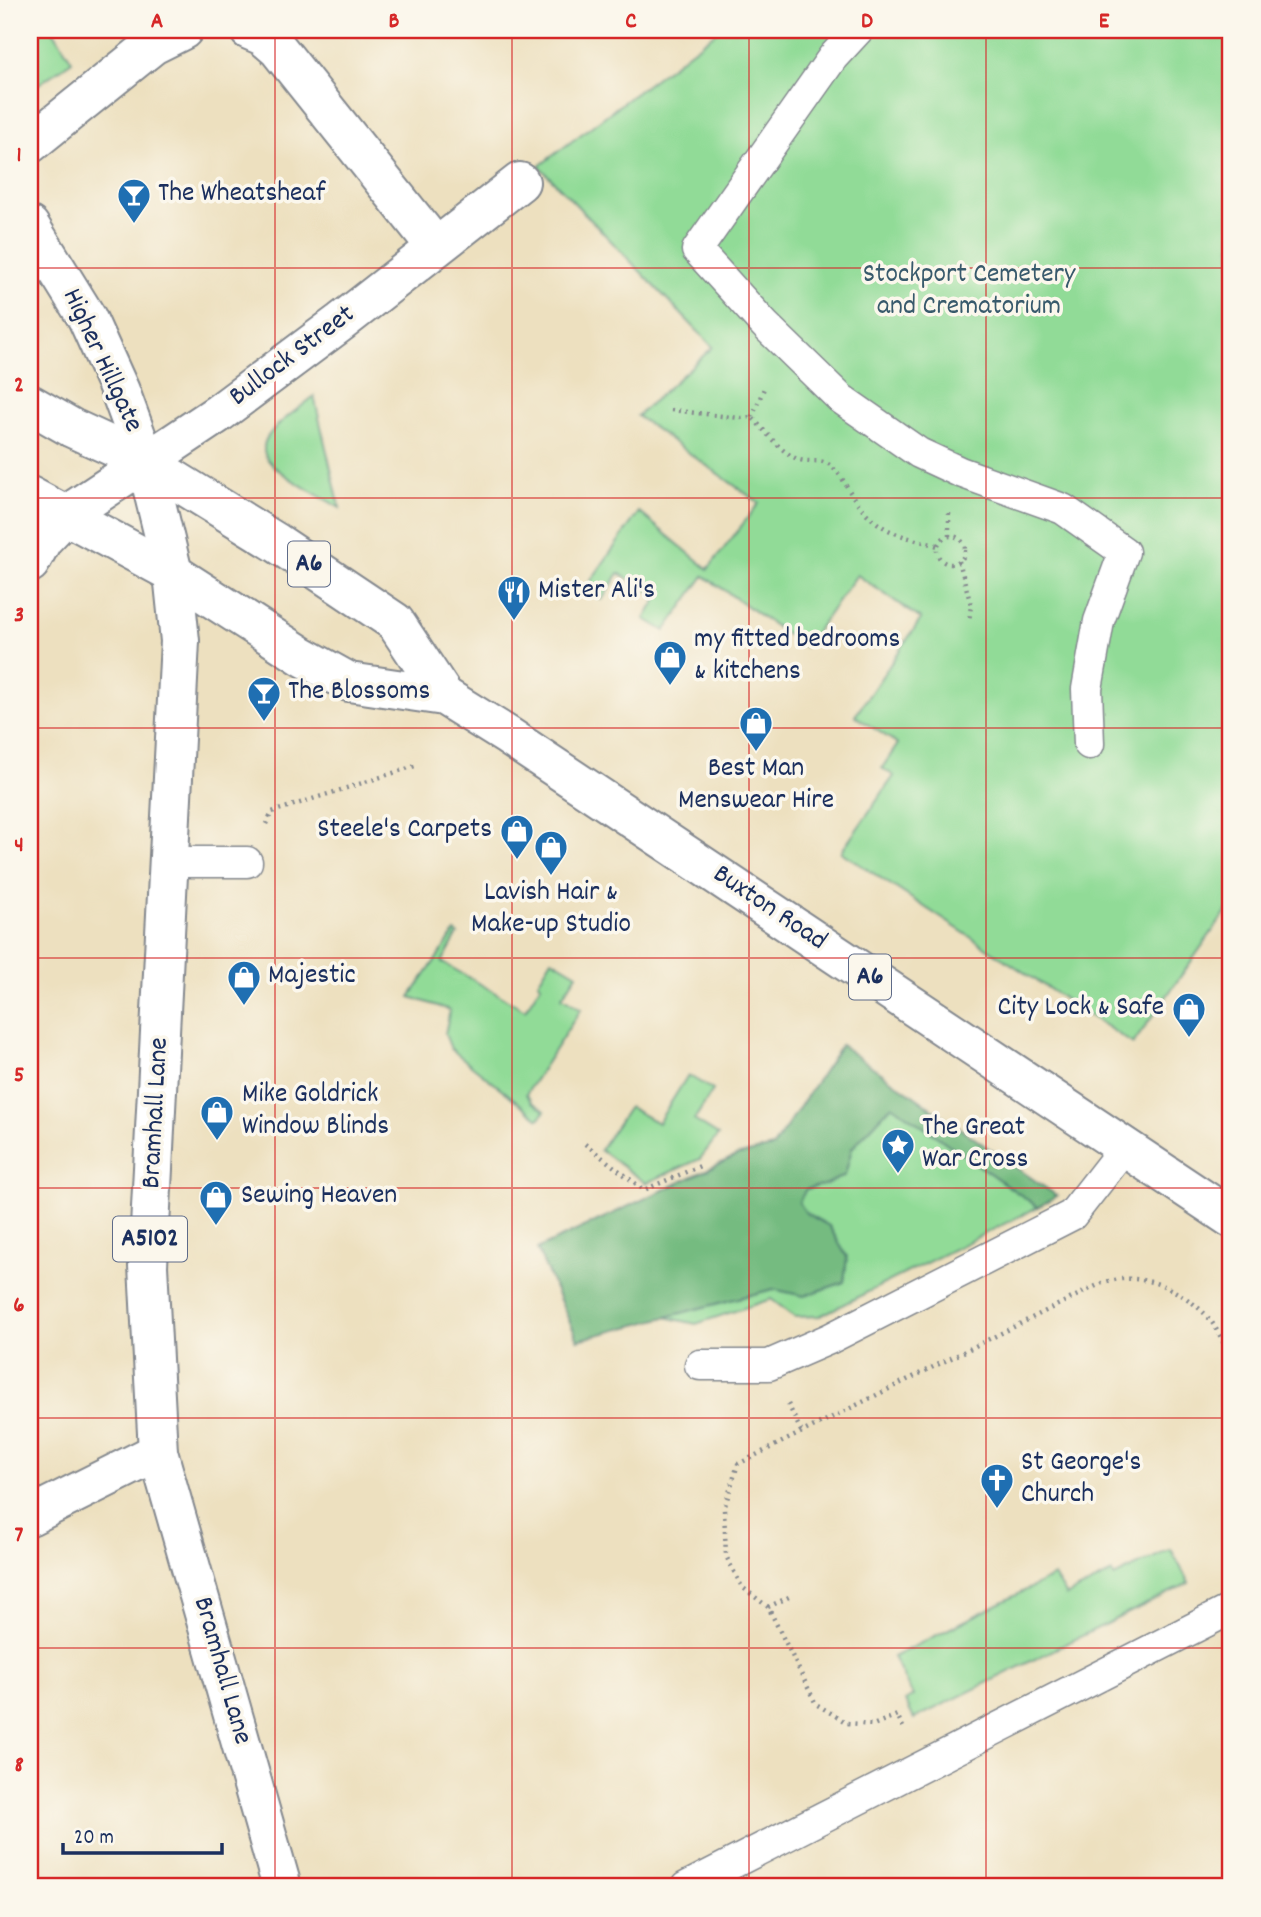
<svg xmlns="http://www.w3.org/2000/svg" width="1261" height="1917" viewBox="0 0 1261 1917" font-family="Dekko,sans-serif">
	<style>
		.green { fill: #91db97; stroke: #56857a; stroke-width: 2 }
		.forest { fill: #74bb80; stroke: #48756f; stroke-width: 2 }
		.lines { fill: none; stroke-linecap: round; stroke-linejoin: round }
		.service-casing { stroke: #84888e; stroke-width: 33 }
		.minor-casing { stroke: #84888e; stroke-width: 42 }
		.tertiary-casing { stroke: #84888e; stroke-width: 42 }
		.primary-casing { stroke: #84888e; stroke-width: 42 }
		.trunk-casing { stroke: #84888e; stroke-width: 42 }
		.path { stroke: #84888e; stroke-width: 4.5; stroke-dasharray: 2 5; stroke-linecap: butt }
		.service { stroke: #fff; stroke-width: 30 }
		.minor { stroke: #fff; stroke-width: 38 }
		.tertiary { stroke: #fff; stroke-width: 38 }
		.primary { stroke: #fff; stroke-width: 38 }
		.trunk { stroke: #fff; stroke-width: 38 }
		.grid { fill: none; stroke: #d62828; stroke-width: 2; stroke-opacity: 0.55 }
		.labels { text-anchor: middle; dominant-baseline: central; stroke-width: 7; stroke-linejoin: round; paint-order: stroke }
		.shield { fill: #fbf7ec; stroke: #5e6b89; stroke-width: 2 }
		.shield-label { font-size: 26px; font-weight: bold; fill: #1b2f5e }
		.poi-label { font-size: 28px; fill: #1b2f5e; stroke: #fbf7ec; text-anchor: start }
		.park-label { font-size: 28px; fill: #385a6c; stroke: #fbf7ec }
		.street-label { font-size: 28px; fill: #1b2f5e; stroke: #fbf7ec }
		.neatline { fill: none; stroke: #d62828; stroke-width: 2.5 }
		.grid-label { font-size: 23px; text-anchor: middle; font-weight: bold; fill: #d62828 }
	</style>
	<rect width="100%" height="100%" fill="#fbf7ec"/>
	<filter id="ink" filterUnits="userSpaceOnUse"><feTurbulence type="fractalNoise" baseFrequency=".0143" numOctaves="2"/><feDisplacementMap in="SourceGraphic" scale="14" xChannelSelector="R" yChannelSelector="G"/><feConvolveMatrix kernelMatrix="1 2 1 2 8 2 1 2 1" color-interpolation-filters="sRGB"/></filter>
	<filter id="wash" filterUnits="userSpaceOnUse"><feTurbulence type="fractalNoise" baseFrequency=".00686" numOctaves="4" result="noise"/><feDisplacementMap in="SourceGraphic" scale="28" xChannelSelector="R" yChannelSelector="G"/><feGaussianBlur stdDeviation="1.57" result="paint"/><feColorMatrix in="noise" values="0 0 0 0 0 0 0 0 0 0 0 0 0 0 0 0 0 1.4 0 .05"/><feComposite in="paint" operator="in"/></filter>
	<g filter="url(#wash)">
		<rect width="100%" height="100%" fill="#ede0bf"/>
		<g class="green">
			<polygon points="43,30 53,30 72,61 30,90 30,37 36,37"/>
			<polygon points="719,30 1231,30 1231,905 1133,1044 841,852 894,776 882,768 898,744 855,716 921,619 857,575 805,647 704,576 665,631 645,619 658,597 619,573 602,600 585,589 639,512 708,569 759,503 637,416 713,347 539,166"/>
			<path d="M314,396L340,508C322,497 279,475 268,460C262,452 263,442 269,435C277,422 302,407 314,396Z"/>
			<polygon points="455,932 458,934 442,962 525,1010 541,985 538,982 552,959 577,974 562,997 581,1009 526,1094 532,1102 545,1111 539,1119 451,1049 445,1034 450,1010 410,997"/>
			<polygon points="688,1075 713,1090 694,1120 718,1135 700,1159 646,1183 600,1150 629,1107 658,1123"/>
			<polygon points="892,1105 1038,1207 820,1316 795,1317 771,1299 696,1324 665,1317 773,1289 804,1296 844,1282 847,1257 829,1226 806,1213 798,1202 806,1189 827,1184 845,1175 852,1148"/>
			<polygon points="1171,1549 1189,1583 914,1719 905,1701 913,1696 893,1657 1054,1576 1066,1596 1112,1573 1114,1577"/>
		</g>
		<polygon class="forest" points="841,1045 1057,1196 1038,1207 892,1105 852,1148 845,1175 827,1184 806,1189 799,1202 806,1213 829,1226 847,1257 844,1282 804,1296 773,1289 578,1340 537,1249 736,1156 773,1147"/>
	</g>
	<g filter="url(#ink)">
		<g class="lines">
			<defs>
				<g id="service">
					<polyline points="858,30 833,57 697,250 765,325 840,398 919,453 960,472 1063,509 1124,552 1099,621 1087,689 1089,744"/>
					<polyline points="170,862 247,862"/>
					<polyline points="700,1365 769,1365 829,1339 1072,1215 1125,1147"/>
					<polyline points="686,1887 1231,1609"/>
				</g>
				<g id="minor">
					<polyline points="249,30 263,36 278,49 436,247"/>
					<polyline points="30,144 153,45 183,30"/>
					<polyline points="30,563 43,539 66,515 219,413 341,322 520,182"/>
					<polyline points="30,1516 158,1452"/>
				</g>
				<polyline id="tertiary" points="30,226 87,318 120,391 146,462 173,573"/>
				<polyline id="primary" points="173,573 180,641 148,1266 158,1452 282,1887"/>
				<g id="trunk">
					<polyline points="30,404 72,428 146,462 277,543 395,622 444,696"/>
					<polyline points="30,496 173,573 302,656 349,682 444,696 508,736 1231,1218"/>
				</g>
			</defs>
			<use href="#service" class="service-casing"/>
			<use href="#minor" class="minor-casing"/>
			<use href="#tertiary" class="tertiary-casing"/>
			<use href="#primary" class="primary-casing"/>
			<use href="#trunk" class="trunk-casing"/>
			<g class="path">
				<path d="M671,410L739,418L752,417C765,431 782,454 800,460C812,463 821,458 831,466C843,476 847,489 856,501C881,534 900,535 938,546"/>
				<polyline points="752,417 765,386"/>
				<polyline points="949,513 949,537"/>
				<circle cx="951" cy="550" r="14"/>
				<polyline points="959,561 971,605 969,622"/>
				<polyline points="266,824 272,812 415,766"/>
				<polyline points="585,1144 644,1190 700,1166"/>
				<polyline points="788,1404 801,1431"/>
				<polyline points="768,1607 791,1596"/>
				<path d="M903,1727L897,1715L873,1725L847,1723L816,1704L768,1607L742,1587L726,1556L724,1509L738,1464L1102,1283C1138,1271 1176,1286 1203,1312C1216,1324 1224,1344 1231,1359"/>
			</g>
			<use href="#service" class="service"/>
			<use href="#minor" class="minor"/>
			<use href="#tertiary" class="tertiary"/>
			<use href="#primary" class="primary"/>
			<use href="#trunk" class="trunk"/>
		</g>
	</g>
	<path class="grid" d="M275,30V1887M512,30V1887M749,30V1887M986,30V1887M30,268H1231M30,498H1231M30,728H1231M30,958H1231M30,1188H1231M30,1418H1231M30,1648H1231"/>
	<defs>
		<symbol id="bar-pin" viewBox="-11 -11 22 30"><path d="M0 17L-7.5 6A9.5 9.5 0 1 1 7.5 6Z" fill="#1f6fb2" stroke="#fbf7ec"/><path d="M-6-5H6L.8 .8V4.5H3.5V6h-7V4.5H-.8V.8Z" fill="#fff"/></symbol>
		<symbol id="restaurant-pin" viewBox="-11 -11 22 30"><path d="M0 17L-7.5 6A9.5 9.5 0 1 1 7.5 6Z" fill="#1f6fb2" stroke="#fbf7ec"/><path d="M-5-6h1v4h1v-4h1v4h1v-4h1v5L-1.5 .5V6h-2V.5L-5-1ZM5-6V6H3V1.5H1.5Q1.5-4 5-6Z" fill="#fff"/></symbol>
		<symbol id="shop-pin" viewBox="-11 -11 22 30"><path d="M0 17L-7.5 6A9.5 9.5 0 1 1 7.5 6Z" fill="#1f6fb2" stroke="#fbf7ec"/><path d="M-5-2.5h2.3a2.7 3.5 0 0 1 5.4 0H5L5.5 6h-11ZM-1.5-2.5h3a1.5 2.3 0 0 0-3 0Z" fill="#fff"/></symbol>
		<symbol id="sight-pin" viewBox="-11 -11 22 30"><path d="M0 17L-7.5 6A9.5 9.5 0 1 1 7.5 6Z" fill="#1f6fb2" stroke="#fbf7ec"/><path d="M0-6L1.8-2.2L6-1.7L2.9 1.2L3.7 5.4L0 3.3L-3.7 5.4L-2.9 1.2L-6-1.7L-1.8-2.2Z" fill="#fff"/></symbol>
		<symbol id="church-pin" viewBox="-11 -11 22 30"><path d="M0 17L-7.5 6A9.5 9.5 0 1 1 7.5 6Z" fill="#1f6fb2" stroke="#fbf7ec"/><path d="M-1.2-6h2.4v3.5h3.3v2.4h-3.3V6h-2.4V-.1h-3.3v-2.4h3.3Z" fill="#fff"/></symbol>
	</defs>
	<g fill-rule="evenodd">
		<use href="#bar-pin" x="115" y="176" width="38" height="52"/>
		<use href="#restaurant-pin" x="495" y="573" width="38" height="52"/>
		<use href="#shop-pin" x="651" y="638" width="38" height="52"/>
		<use href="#bar-pin" x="245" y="674" width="38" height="52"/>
		<use href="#shop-pin" x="737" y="704" width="38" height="52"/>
		<use href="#shop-pin" x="498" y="812" width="38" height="52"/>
		<use href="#shop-pin" x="532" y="828" width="38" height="52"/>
		<use href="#shop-pin" x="225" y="958" width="38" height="52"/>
		<use href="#shop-pin" x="1170" y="990" width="38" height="52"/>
		<use href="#shop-pin" x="198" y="1093" width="38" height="52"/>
		<use href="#sight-pin" x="879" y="1126" width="38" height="52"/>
		<use href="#shop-pin" x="197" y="1178" width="38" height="52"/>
		<use href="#church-pin" x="978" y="1461" width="38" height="52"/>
	</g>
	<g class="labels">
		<g class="shield">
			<rect x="288" y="541.5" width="42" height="45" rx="5"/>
			<rect x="849" y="954.5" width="42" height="45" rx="5"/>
			<rect x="113" y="1216.5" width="74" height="45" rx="5"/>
		</g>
		<g class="shield-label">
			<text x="309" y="564">A6</text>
			<text x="870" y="977">A6</text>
			<text x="150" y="1239">A5102</text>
		</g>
		<g class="poi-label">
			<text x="158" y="195">The Wheatsheaf</text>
			<text x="538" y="592">Mister Ali's</text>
			<text x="694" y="641">my fitted bedrooms<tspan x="694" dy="32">&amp; kitchens</tspan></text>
			<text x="288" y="693">The Blossoms</text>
			<text x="756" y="770" text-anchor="middle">Best Man<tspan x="756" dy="32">Menswear Hire</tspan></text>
			<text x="492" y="831" text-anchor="end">Steele's Carpets</text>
			<text x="551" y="894" text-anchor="middle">Lavish Hair &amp;<tspan x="551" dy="32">Make-up Studio</tspan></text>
			<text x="268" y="977">Majestic</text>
			<text x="1164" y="1009" text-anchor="end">City Lock &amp; Safe</text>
			<text x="242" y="1096">Mike Goldrick<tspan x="242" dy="32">Window Blinds</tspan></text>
			<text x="922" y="1129">The Great<tspan x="922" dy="32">War Cross</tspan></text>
			<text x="241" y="1197">Sewing Heaven</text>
			<text x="1021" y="1464">St George's<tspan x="1021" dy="32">Church</tspan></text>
		</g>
		<g class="park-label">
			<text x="969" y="276">Stockport Cemetery<tspan x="969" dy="32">and Crematorium</tspan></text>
		</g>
		<g class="street-label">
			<text transform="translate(293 357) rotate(-37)">Bullock Street</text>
			<text transform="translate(101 361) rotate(65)">Higher Hillgate</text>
			<text transform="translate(769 909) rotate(34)">Buxton Road</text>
			<text transform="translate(157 1113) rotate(-87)">Bramhall Lane</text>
			<text transform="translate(221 1671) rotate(74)">Bramhall Lane</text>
		</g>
	</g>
	<rect width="1261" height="1917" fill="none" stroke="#fbf7ec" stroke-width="77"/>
	<path d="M63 1843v10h159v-10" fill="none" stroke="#1b2f5e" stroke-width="3.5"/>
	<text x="74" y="1843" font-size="21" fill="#1b2f5e" stroke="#fbf7ec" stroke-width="5" paint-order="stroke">20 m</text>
	<rect x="38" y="38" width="1184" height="1840" class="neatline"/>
	<g class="grid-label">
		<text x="157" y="27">A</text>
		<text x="394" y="27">B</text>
		<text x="631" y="27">C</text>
		<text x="867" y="27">D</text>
		<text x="1104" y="27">E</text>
		<text x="19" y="161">1</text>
		<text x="19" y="391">2</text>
		<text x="19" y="621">3</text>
		<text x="19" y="851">4</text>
		<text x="19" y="1081">5</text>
		<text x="19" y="1311">6</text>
		<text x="19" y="1541">7</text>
		<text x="19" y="1771">8</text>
	</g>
</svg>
